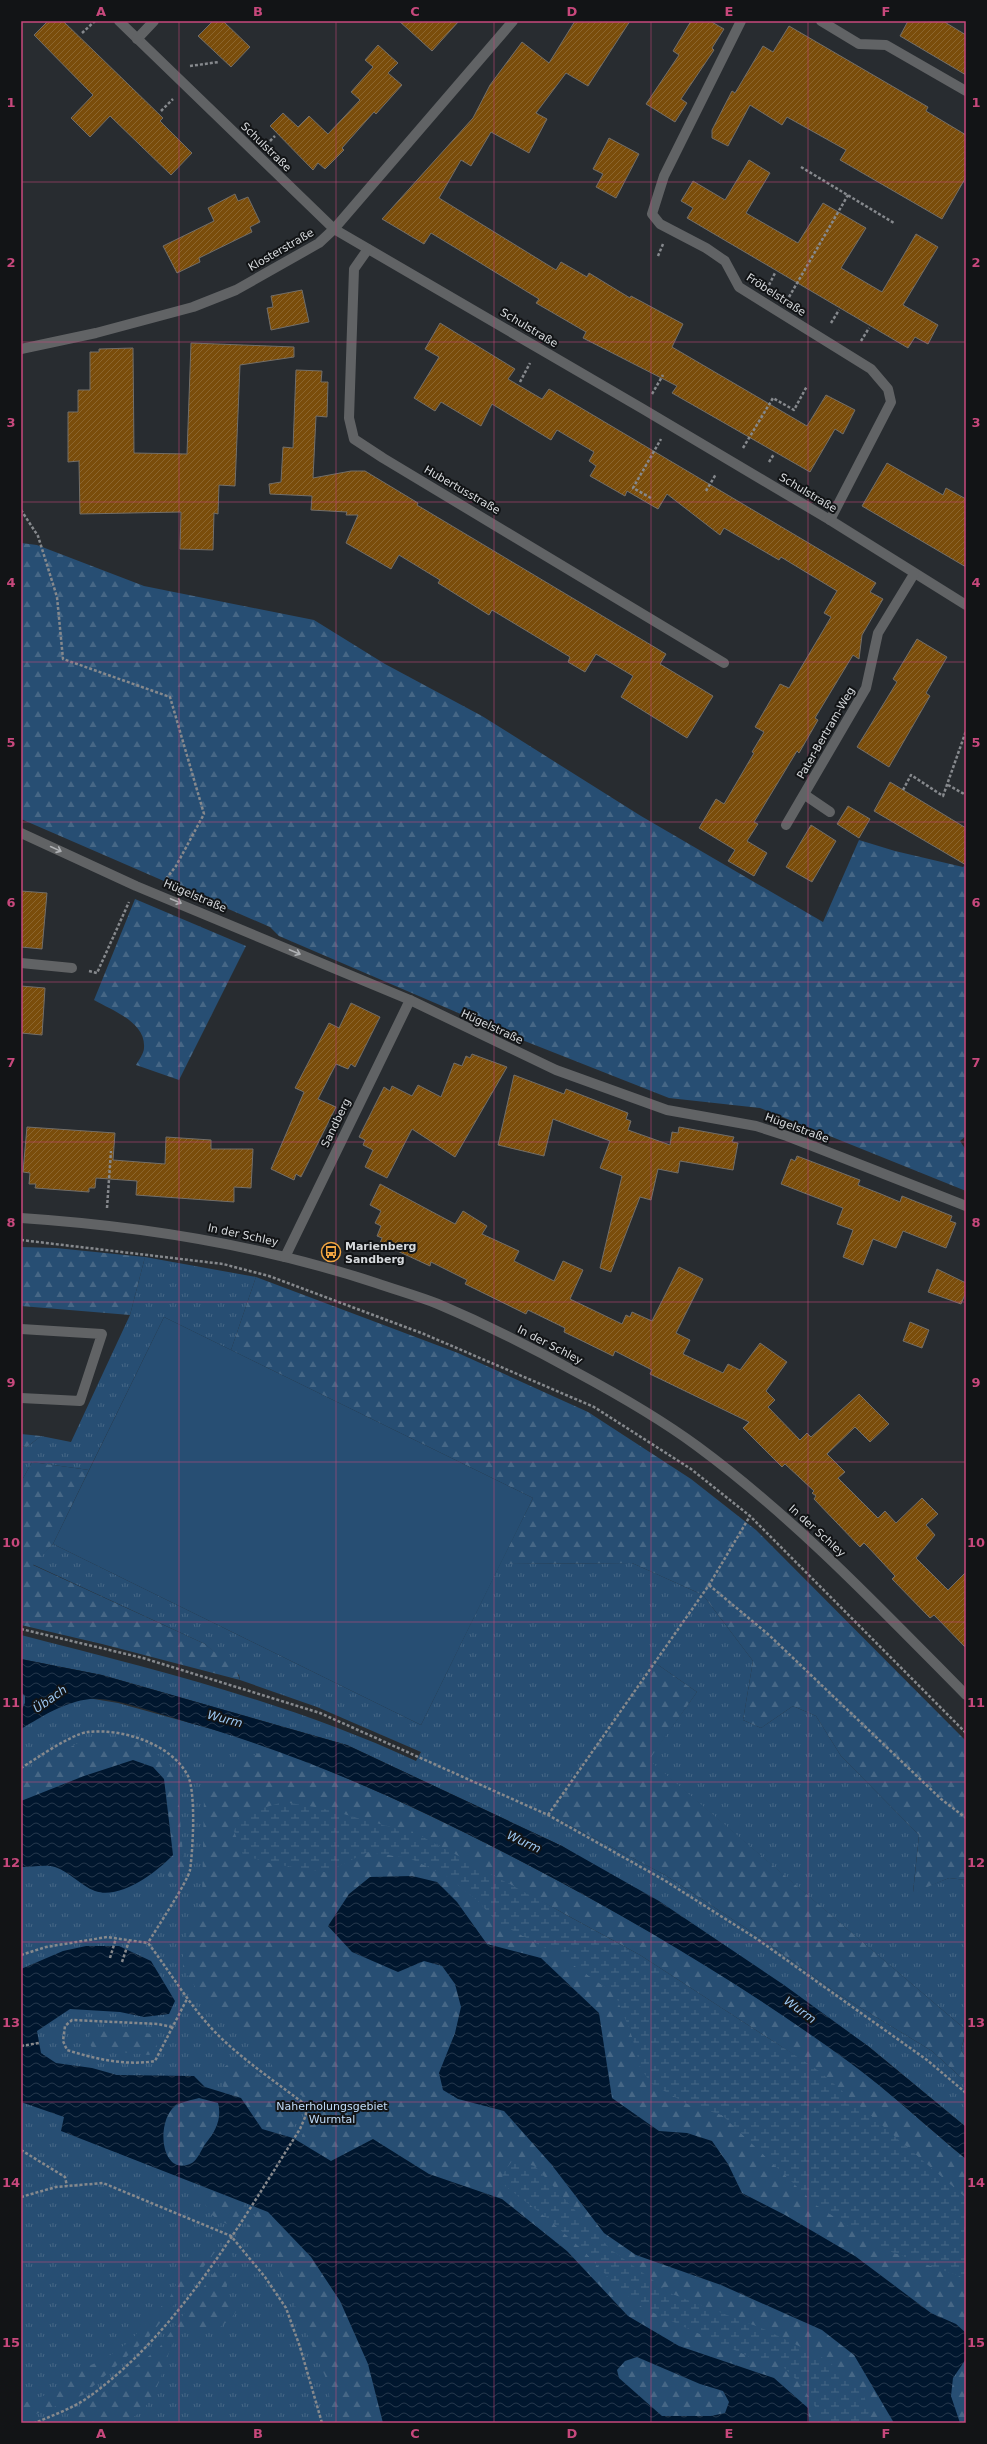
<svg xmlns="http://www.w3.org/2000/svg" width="987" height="2444" viewBox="0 0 987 2444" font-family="'DejaVu Sans',sans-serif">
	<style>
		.grass { fill: url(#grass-tufts) }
		.forest { fill: url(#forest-firs) }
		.wetland { fill: url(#wetland-marsh) }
		.pitch { fill: #274e73 }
		.water { fill: url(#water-waves); fill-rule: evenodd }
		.building { fill: url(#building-hatch); stroke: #726e69 }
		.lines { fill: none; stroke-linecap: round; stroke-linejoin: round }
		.path { stroke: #86898d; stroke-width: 2.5; stroke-dasharray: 3 2; stroke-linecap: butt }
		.minor { stroke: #616365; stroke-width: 10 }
		.oneway { stroke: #aeb0b3 }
		.grid { fill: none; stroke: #c7487c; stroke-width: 1; stroke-opacity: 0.55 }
		.labels { text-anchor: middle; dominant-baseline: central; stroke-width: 4; stroke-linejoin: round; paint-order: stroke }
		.street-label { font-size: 11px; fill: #d7dadd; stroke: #121416 }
		.poi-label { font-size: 11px; font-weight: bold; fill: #d7dadd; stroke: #121416; text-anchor: start }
		.park-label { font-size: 11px; fill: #c0dcf9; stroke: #121416 }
		.water-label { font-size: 12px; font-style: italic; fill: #9cc7f1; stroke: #121416 }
		.neatline { fill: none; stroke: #c7487c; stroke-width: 1.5 }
		.grid-label { font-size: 13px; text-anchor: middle; font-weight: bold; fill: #c7487c }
	</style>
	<defs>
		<pattern id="grass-tufts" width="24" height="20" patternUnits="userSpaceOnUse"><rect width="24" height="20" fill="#274e73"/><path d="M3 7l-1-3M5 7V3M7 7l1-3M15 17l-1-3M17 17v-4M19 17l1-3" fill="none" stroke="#466786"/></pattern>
		<pattern id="forest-firs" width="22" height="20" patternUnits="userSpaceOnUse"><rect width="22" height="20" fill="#274e73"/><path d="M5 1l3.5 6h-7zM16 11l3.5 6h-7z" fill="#466786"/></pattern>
		<pattern id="wetland-marsh" width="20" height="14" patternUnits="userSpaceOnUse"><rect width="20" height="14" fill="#274e73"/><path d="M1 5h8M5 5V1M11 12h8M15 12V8" fill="none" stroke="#466786"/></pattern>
		<pattern id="water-waves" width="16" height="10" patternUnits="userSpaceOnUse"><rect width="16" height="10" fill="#00162e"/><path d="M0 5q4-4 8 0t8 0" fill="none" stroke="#24374c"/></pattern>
		<pattern id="building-hatch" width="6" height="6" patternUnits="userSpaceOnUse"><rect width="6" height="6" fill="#7a4d0b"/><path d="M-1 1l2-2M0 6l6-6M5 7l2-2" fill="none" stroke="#8c662e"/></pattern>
	</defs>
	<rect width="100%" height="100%" fill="#282c30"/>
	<g class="grass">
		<polygon points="145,1257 256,1277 231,1350 164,1317 89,1470 32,1462 21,1482 21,1446 27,1447 41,1436 71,1442 130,1315"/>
		<path d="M53,1544L421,1725L500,1564L632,1563L703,1595L753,1661L743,1720L761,1728L793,1706L816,1716L841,1756L919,1835L913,1892L949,1878L966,1880V2030L648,1760L697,1692L654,1662L548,1814L665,1875L758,1936L838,1994L932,2051L966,2082V2127L868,2046L562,1846L347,1745L102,1675L21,1659V1635C156,1670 289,1702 416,1761L421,1752L317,1707L240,1680L239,1675L205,1644L32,1564Z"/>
		<polygon points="21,1687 118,1703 233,1735 324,1768 966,2159 966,2423 21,2423"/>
		<polygon points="966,2032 966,2058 961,2050"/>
	</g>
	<g class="forest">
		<polygon points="21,543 37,545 144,586 314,620 385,664 482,716 641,816 823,922 859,840 895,851 963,867 966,864 966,1136 960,1141 966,1150 966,1191 760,1108 669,1098 512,1036 279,936 270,927 21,819"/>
		<path d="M135,899L246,946L179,1080L136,1065C139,1060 144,1053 144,1048C146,1022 113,1011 94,1000Z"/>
		<polygon points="21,1247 56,1248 145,1257 130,1315 21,1306"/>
		<polygon points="256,1277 458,1353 588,1412 691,1479 756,1530 966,1741 966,1880 949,1878 913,1893 919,1835 841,1756 816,1716 793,1706 761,1728 743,1720 753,1661 703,1595 632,1563 500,1564 533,1498 231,1350"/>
		<polygon points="21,1434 41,1436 27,1447 21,1446"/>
		<polygon points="32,1462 89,1470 53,1544 33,1565 205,1644 236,1670 240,1680 102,1644 21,1625 21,1482"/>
		<polygon points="654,1662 697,1692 649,1760 966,2030 961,2050 966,2058 966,2082 932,2051 838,1994 758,1936 665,1875 548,1814"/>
		<polygon points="21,1693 25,1696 25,1703 21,1711"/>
		<polygon points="89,1737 138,1742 167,1761 177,1781 184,1867 174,1884 162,1867 173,1855 84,1776 21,1801 21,1774"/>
		<path d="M270,1748C361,1781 448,1823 534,1868C643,1925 750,1989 850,2062C890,2092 927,2127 966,2159V2198L819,2071L640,1955L420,1835L321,1808L243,1855L273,1864L326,1872L368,1852L410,1858L445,1875L477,1900L497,1922L562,1957L615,1994L631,2033L641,2069L689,2105L722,2115L816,2205L886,2250L962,2277L966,2281V2333L956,2324L931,2313L785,2215L742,2193L728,2164L687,2133L659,2131L612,2098L599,2013L541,1958L487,1944L457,1902L398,1972C405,1968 415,1963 423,1962C444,1959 460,1988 461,2006C462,2025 446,2055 439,2073L479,2104L504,2111L551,2164L604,2233L636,2255L721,2285L822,2330L854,2355L894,2423H867L869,2410L827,2360L766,2330L672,2294L610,2249L589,2224L571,2208L556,2187L505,2186L547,2218L585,2252L619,2289L752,2358L776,2360L801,2384L816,2408L820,2423H809L808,2408L774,2378L679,2346L628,2316L567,2251L502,2199L429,2174L373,2139L331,2161L300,2142L312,2113L310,2102L280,2079L258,2042L204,2000L183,1969V1954L186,1944L187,1929L196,1918L202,1900L204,1796C220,1769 243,1761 270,1748Z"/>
		<polygon points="91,2029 155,2034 157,2049 149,2055 93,2049 88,2041"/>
		<polygon points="236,2057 300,2107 298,2118 287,2136 262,2129 242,2098 225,2093 221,2070"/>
		<path d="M199,2098L218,2103C221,2118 216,2131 206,2142C201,2149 198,2161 190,2164C160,2176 156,2121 175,2106C181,2102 192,2100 199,2098Z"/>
		<path d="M204,2188L245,2204L233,2227C212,2216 203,2214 204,2188Z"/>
		<polygon points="259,2209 268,2212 311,2257 340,2301 368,2364 383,2423 335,2423 325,2376 287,2287 277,2266 243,2233"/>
		<polygon points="206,2248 215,2252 149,2337 83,2395 21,2420 21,2404 59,2390 81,2369 103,2360 129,2342 170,2297 182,2273"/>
		<path d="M230,2251C240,2270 238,2263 229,2279C226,2283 227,2292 226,2298L238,2308L232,2318L216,2330C205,2330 193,2328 183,2333C161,2341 168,2407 123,2422C111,2426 84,2423 71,2423L66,2421L159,2348Z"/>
		<polygon points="637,2357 700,2384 723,2391 729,2402 725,2413 711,2416 662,2416 619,2378 617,2370 625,2361"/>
		<path d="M966,2359V2423H960C949,2392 947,2387 966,2359Z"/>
	</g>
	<g class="wetland">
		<polygon points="283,1802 321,1808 419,1835 640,1955 819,2071 966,2198 966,2281 962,2277 886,2250 816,2205 722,2115 689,2105 652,2084 641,2069 631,2033 615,1994 562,1957 497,1922 477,1900 445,1875 409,1858 368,1852 326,1872 273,1864 243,1855 234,1831 240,1815"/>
		<polygon points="512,2161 535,2166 610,2249 672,2294 766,2330 827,2360 862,2391 869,2410 867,2423 820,2423 816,2408 801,2384 776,2360 752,2358 643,2308 619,2289 585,2252 547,2218 505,2186 502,2175"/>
	</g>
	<polygon class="pitch" points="164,1317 533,1498 421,1725 53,1544"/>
	<g class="water">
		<path d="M21,1659L102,1675L347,1745L562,1846L659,1901L784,1985L868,2046L966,2127V2159C927,2127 890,2092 849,2062C749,1989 642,1925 532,1867C424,1810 312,1758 194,1724C168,1717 114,1696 90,1699C64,1702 43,1716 21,1729V1711L25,1703V1696L21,1693Z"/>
		<path d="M133,1760L153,1767L164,1779L173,1855C157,1872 120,1900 95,1891C81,1886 70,1872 55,1867C46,1864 31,1867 21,1867V1801L84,1776Z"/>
		<polygon points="412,1876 437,1882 457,1902 487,1944 541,1958 599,2013 612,2098 659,2131 687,2133 712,2141 728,2164 742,2193 785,2215 855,2256 931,2313 956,2324 966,2333 966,2359 953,2378 951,2396 960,2423 894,2423 854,2355 822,2330 721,2285 636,2255 604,2233 551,2164 504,2111 458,2099 443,2090 439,2073 455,2033 461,2007 455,1984 442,1966 424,1961 398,1972 352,1952 328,1926 349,1894 370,1877"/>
		<path d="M86,1946H119L151,1961L175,2001L169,2014L144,2017L120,2012L70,2009L37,2031L41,2053L56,2063L92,2068L117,2075L194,2076L205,2087L241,2098L262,2129L293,2138L331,2161L373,2139L429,2174L502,2199L567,2251L628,2316L679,2346L774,2378L808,2408L809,2423H383L368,2364L340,2301L311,2257L268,2212L61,2131L64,2117L21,2102V1969L63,1951ZM199,2098L218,2103C222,2118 216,2131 206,2143C201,2149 198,2161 190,2164C160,2176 156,2121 175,2106C181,2102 192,2100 199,2098ZM637,2357L700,2384L723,2391L729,2402L725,2413L711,2416H662L619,2378L617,2370L625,2361Z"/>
	</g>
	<g class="building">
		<polygon points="48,21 63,21 163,118 160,121 192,153 171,175 110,116 90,137 71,118 93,95 34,35"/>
		<polygon points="213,21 223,21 250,47 231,67 198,36"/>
		<polygon points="399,21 459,21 432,51"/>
		<polygon points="575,21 630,21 588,86 566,73 536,113 547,119 529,153 491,132 471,166 461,160 439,198 556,270 561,262 587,277 589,273 630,298 631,296 683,324 672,347 807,426 826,395 855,410 843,434 835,429 810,472 672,393 677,386 583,338 586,332 536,303 539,299 469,256 431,233 424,244 382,219 473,118 490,85 522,42 549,63"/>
		<polygon points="691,21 710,21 724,29 712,48 714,50 681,99 687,103 675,122 646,104 679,55 673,51"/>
		<polygon points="908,21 943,21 966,35 966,75 900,36"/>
		<polygon points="789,26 928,107 926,111 966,135 966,177 942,219 840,160 846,150 787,117 782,125 750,105 728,146 712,138 712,130 732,91 735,93 763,46 773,52"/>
		<polygon points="378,45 398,63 388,73 402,85 376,114 374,112 342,148 344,150 325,169 318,163 313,170 270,126 283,113 298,127 309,116 328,134 360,100 351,92 373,67 365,60"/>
		<polygon points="609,138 639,154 616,198 596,187 603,174 593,169"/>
		<polygon points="749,160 770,173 746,213 798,243 823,203 866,228 841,268 882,292 916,234 938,247 903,305 938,325 928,344 915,337 908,348 687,218 693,208 681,201 693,181 725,200"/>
		<polygon points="235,194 238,201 248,197 260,222 250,227 252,232 199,258 200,262 177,273 163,246 214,221 208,208"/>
		<polygon points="302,290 309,322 271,330 267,308 273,307 271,296"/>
		<polygon points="440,323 515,369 508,379 542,399 549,389 876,583 870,592 883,599 862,635 859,659 853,655 815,718 818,720 799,753 797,751 754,822 758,824 747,841 767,853 754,876 728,861 735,850 699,828 716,799 724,804 754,753 752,752 764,732 755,727 780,684 789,688 831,617 824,613 837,591 781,557 779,560 724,528 720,535 667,494 658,509 627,491 625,496 590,476 596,466 589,461 594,452 557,430 551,440 492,404 481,426 441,402 435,411 414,398 439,357 425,349"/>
		<polygon points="191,343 294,347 294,357 240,365 235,486 219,485 218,514 214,513 213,550 180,549 181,512 80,514 79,461 68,462 68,412 78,412 78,390 90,390 90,352 99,352 99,349 133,348 134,453 187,454"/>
		<polygon points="296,370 322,371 321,382 328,382 327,417 316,416 313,478 351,471 365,471 418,503 417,505 666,654 660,664 713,696 687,738 621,697 633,676 596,654 585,672 568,662 570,657 492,610 489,615 438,583 440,580 399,555 391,569 346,543 358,515 346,515 347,512 311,510 312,496 270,494 269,484 281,482 283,447 293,448"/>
		<polygon points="887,463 943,495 946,488 966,499 966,567 862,506"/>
		<polygon points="917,639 947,657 926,693 930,696 889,767 857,747 897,682 893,679"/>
		<polygon points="890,782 966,828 966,865 874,811"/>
		<polygon points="848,806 870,819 859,838 837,824"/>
		<polygon points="811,825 836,841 812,882 786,867"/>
		<polygon points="21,891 47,893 42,949 21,947"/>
		<polygon points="21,986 45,988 42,1035 21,1033"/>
		<polygon points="351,1003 380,1017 355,1067 351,1064 348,1069 336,1064 318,1099 336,1107 301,1177 296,1174 294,1180 271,1169 304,1092 295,1088 329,1023 339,1028"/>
		<polygon points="472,1054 507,1067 455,1157 412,1129 387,1178 365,1167 373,1150 363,1145 365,1140 359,1137 384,1087 390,1091 392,1086 412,1096 418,1085 441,1097 454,1063 462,1066 466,1056 470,1058"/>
		<polygon points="514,1075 564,1094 566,1089 628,1113 626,1119 631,1121 628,1130 670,1145 672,1132 678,1133 679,1127 734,1137 732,1142 738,1143 733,1170 680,1161 678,1173 658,1169 651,1200 640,1197 611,1272 600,1268 622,1176 600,1168 610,1141 553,1119 544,1156 498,1145"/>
		<polygon points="27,1127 115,1133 113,1160 165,1164 166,1137 211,1140 211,1149 253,1149 251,1188 234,1187 234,1202 136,1195 137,1181 96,1178 95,1188 89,1188 89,1192 35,1188 36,1184 29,1184 30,1173 23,1172"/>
		<polygon points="797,1156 860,1180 858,1185 881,1194 900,1202 902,1196 952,1216 950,1221 956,1223 946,1248 903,1231 896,1248 873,1239 863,1265 843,1257 853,1230 837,1224 843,1208 781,1184 791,1159 795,1161"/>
		<polygon points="380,1184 455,1224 463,1211 487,1226 482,1234 519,1251 514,1261 554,1281 563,1261 583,1270 570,1299 622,1324 626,1315 630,1317 632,1312 652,1321 679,1267 703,1279 676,1333 690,1340 683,1354 723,1373 728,1364 740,1370 760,1343 787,1362 766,1391 775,1400 768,1407 800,1440 807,1433 811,1437 859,1394 889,1424 870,1442 855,1427 827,1454 845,1472 838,1478 878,1518 885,1511 896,1523 922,1498 938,1514 926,1525 935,1535 916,1558 948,1590 966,1572 966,1648 934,1615 930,1618 892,1579 895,1576 868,1547 864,1543 860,1547 814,1499 816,1496 812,1493 814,1491 785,1464 782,1467 743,1428 749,1422 650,1374 652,1370 615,1351 613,1356 564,1332 565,1328 528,1310 526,1314 465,1284 467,1280 431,1262 430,1266 380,1243 382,1238 377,1236 381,1226 375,1223 381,1211 370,1205"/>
		<polygon points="937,1269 966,1283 966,1292 961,1304 928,1292"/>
		<polygon points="910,1322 929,1330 922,1348 903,1341"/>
	</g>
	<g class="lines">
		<g class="path">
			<polyline points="82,33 95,21"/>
			<polyline points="190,66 219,62"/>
			<polyline points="161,111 173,99"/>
			<polyline points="270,141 275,136"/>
			<polyline points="801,167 894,223"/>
			<polyline points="658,256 663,244"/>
			<polyline points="769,285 775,273"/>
			<polyline points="789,297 848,195"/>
			<polyline points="831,323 839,310"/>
			<polyline points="861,341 869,328"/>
			<polyline points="520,382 530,363"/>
			<polyline points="652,394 663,375"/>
			<polyline points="743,448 773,398 794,410 807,386"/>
			<polyline points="769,462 774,454"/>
			<polyline points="706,491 716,474"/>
			<polyline points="651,498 633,488 661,439"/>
			<polyline points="21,510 38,536 57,597 63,659 170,697 204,814 176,866 166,879"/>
			<polyline points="948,785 966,795"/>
			<polyline points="903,790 911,775 943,796 966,731"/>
			<polyline points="89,971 97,973 129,902"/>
			<polyline points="107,1208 111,1151"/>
			<polyline points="21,1240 223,1264 269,1276 424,1334 594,1407 691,1469 750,1516 966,1733"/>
			<polyline points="709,1585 769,1635 941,1799 966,1818"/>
			<polyline points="21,1629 143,1658 320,1713 548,1815 664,1880 757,1939 927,2060 966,2093"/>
			<path d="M21,1768C36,1759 71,1734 88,1732C122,1728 172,1744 188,1776C196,1793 193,1850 190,1870C187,1883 156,1929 148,1943"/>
			<polyline points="548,1815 709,1585 750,1516"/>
			<path d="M21,1955L46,1947L107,1937L148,1943C172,1974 192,2010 220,2037C246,2062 277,2083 306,2105V2115L300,2129C241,2222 180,2331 90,2396C74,2408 53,2415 35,2423"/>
			<polyline points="110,1958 116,1938"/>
			<polyline points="122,1962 129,1941"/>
			<path d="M172,2027L158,2024L72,2020L65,2026L63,2041L67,2050C95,2059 126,2066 155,2061L187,1999"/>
			<polyline points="21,2046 39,2043"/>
			<polyline points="21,2150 65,2177 67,2186"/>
			<polyline points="21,2197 56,2187 103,2183 231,2236 265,2277 286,2308 300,2347 322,2423"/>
		</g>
		<g class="minor">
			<polyline points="119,21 334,229 643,409 830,520 966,605"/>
			<polyline points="741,21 664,176 652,214 660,224 706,248 725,261 739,287 871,369 888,389 891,402 830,520"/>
			<polyline points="821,21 859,44 886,45 966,91"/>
			<polyline points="137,39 154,21"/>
			<polyline points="368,249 354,269 349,418 354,439 383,458 724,663"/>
			<polyline points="21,349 96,333 193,307 236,290 319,243 334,229 513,21"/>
			<polyline points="805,795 830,812"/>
			<polyline points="786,825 866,688 878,633 914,574"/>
			<polyline points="21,833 136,886 410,1000 556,1070 667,1110 756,1126 787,1136 966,1206"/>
			<polyline points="21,963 72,968"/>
			<path d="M21,1218C142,1226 261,1245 376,1283C396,1290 418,1296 438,1304C485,1324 531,1347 576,1372C617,1394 659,1418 697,1446C796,1519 880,1608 966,1695"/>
			<polyline points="285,1257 410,1000"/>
			<polyline points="21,1329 102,1334 80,1401 21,1398"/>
		</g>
	</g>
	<defs><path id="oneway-shaft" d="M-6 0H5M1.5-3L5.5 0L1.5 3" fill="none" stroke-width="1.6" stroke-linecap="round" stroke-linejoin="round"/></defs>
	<g class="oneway">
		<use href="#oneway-shaft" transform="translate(56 849) rotate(25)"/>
		<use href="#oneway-shaft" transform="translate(176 901) rotate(23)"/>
		<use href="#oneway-shaft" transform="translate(295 952) rotate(23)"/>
	</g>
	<path class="grid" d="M179,21V2423M336,21V2423M494,21V2423M651,21V2423M808,21V2423M21,182H966M21,342H966M21,502H966M21,662H966M21,822H966M21,982H966M21,1142H966M21,1302H966M21,1462H966M21,1622H966M21,1782H966M21,1942H966M21,2102H966M21,2262H966"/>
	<defs>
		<symbol id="bus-ring" viewBox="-11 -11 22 22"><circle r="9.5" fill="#121416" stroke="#f2a541" stroke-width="1.5"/><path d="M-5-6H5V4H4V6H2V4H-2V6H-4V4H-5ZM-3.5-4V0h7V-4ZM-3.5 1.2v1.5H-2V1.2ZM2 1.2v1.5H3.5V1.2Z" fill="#f2a541"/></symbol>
	</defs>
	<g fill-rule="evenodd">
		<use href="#bus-ring" x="320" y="1241" width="22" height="22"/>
	</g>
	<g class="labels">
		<g class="street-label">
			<text transform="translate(266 147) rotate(44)">Schulstraße</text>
			<text transform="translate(281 250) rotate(-30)">Klosterstraße</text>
			<text transform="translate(776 295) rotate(33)">Fröbelstraße</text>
			<text transform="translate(529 328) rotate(31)">Schulstraße</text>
			<text transform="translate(462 490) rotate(30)">Hubertusstraße</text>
			<text transform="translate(808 493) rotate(31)">Schulstraße</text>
			<text transform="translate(826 733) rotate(-60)">Pater-Bertram-Weg</text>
			<text transform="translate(195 896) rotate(23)">Hügelstraße</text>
			<text transform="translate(492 1027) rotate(25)">Hügelstraße</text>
			<text transform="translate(336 1123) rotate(-64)">Sandberg</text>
			<text transform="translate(797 1128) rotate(20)">Hügelstraße</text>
			<text transform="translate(243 1235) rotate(12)">In der Schley</text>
			<text transform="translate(550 1345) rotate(27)">In der Schley</text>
			<text transform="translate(817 1531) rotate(42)">In der Schley</text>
		</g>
		<g class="poi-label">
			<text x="345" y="1246">Marienberg<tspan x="345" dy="13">Sandberg</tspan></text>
		</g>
		<g class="park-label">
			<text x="332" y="2106">Naherholungsgebiet<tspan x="332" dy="13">Wurmtal</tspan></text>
		</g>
		<g class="water-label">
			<text transform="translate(50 1699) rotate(-35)">Übach</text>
			<text transform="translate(225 1719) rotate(15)">Wurm</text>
			<text transform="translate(524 1842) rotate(25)">Wurm</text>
			<text transform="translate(800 2010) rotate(36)">Wurm</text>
		</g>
	</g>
	<rect width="987" height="2444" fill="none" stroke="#121416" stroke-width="44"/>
	<rect x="22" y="22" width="943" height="2400" class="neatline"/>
	<g class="grid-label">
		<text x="101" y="16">A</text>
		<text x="258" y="16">B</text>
		<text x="415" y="16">C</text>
		<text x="572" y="16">D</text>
		<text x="729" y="16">E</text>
		<text x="886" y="16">F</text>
		<text x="11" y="107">1</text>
		<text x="976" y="107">1</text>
		<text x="11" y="267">2</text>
		<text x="976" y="267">2</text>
		<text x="11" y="427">3</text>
		<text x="976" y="427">3</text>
		<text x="11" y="587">4</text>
		<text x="976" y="587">4</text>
		<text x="11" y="747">5</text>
		<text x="976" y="747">5</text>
		<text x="11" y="907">6</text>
		<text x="976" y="907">6</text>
		<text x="11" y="1067">7</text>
		<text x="976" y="1067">7</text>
		<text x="11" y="1227">8</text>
		<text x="976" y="1227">8</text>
		<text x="11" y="1387">9</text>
		<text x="976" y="1387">9</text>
		<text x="11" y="1547">10</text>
		<text x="976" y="1547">10</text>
		<text x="11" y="1707">11</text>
		<text x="976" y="1707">11</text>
		<text x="11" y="1867">12</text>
		<text x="976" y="1867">12</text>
		<text x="11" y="2027">13</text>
		<text x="976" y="2027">13</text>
		<text x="11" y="2187">14</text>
		<text x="976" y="2187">14</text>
		<text x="11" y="2347">15</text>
		<text x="976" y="2347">15</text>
		<text x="101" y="2438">A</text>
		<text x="258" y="2438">B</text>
		<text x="415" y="2438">C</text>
		<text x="572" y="2438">D</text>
		<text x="729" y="2438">E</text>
		<text x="886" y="2438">F</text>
	</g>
</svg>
